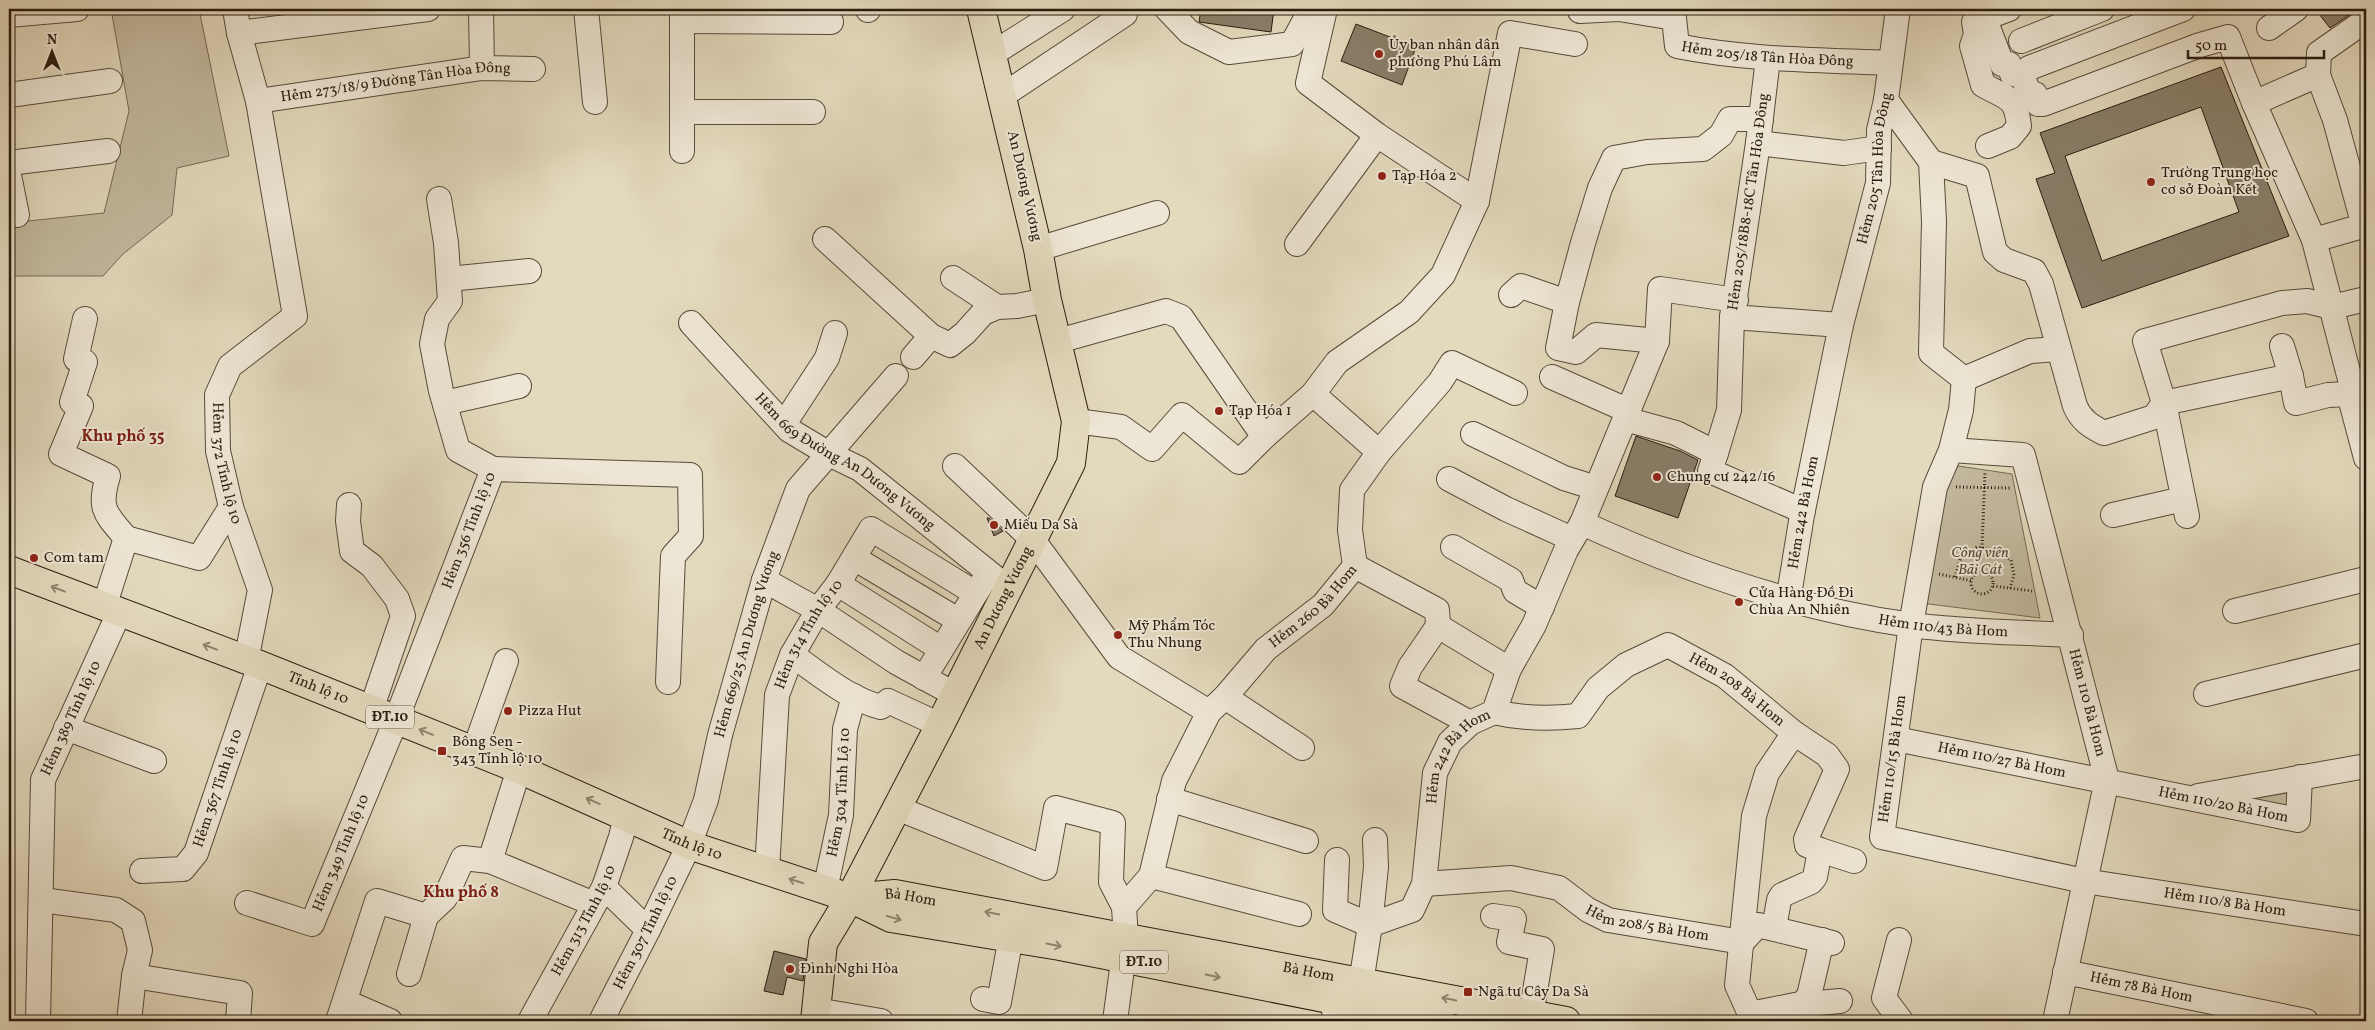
<svg xmlns="http://www.w3.org/2000/svg" width="2375" height="1030" viewBox="0 0 2375 1030" font-family="Vollkorn,serif">
	<style>
		.green { fill: #c3b99f; stroke: #766a57 }
		.building { fill: #897e69; stroke: #281c0f; fill-rule: evenodd }
		.lines { fill: none; stroke-linecap: round; stroke-linejoin: round }
		.minor-casing { stroke: #574b3a; stroke-width: 26 }
		.major-casing { stroke: #281c0f; stroke-width: 30 }
		.path { stroke: #281c0f; stroke-width: 3; stroke-dasharray: 1 2.5; stroke-linecap: butt }
		.minor { stroke: #ede6d4; stroke-width: 24 }
		.major { stroke: #e3d9bd; stroke-width: 28 }
		.oneway { stroke: #8f846f }
		.poi-dot { fill: #8f2418; stroke: #ede6d4; stroke-width: 2 }
		.labels { text-anchor: middle; dominant-baseline: central; stroke-width: 4; stroke-linejoin: round; paint-order: stroke }
		.shield { fill: #ede6d4; stroke: #63594a; stroke-width: 1 }
		.shield-label { font-size: 14px; font-weight: bold; fill: #281c0f }
		.poi-label { font-size: 15px; fill: #281c0f; stroke: #ede6d4; text-anchor: start }
		.street-label { font-size: 15px; fill: #281c0f; stroke: #ede6d4 }
		.park-label { font-size: 15px; font-style: italic; fill: #564b3a; stroke: #ede6d4 }
		.neighbourhood-label { font-size: 16px; font-weight: bold; fill: #7a1f14; stroke: #ede6d4 }
	</style>
	<rect width="100%" height="100%" fill="#e3d9bd"/>
	<filter id="stains"><feTurbulence type="fractalNoise" baseFrequency=".004" numOctaves="4"/><feColorMatrix values="0 0 0 0 .2 0 0 0 0 .09 0 0 0 0 .02 0 0 0 .5 -.17"/></filter>
	<radialGradient id="worn" r=".72"><stop offset=".6" stop-color="#630" stop-opacity="0"/><stop offset="1" stop-color="#630" stop-opacity=".3"/></radialGradient>
	<g class="green">
		<polygon points="111,9 199,9 229,156 177,168 172,215 123,254 103,276 9,276 9,223 104,213 129,111"/>
		<polygon points="1952,465 2012,474 2040,618 1921,603"/>
		<polygon points="2291,784 2290,813 2212,796"/>
	</g>
	<g class="building">
		<polygon points="1201,9 1274,9 1271,32 1199,22"/>
		<polygon points="2315,9 2358,9 2330,28"/>
		<polygon points="1356,24 1416,47 1402,85 1341,61"/>
		<path d="M2221,67L2289,236L2082,308L2036,179L2055,173L2040,133ZM2201,107L2239,212L2102,261L2065,156Z"/>
		<polygon points="1636,436 1680,451 1698,460 1678,518 1615,496"/>
		<polygon points="987,518 989,518 1003,531 994,536"/>
		<polygon points="774,951 806,959 803,981 787,977 783,995 764,991"/>
	</g>
	<g class="lines">
		<defs>
			<g id="minor">
				<path id="s1" d="M235,9L239,33L258,101L295,316L230,366L217,395L218,451L231,507L260,590L246,661"/>
				<polyline points="481,9 482,68"/>
				<polyline points="586,9 595,102"/>
				<polyline points="682,9 682,151"/>
				<polyline points="1167,9 1189,32 1229,52 1292,44 1311,9"/>
				<polyline points="1325,9 1308,83 1377,135 1477,201"/>
				<polyline points="1981,9 2002,64 2009,64 2012,74 2021,72 2029,93 2035,94 2038,101"/>
				<polyline points="868,10 869,9"/>
				<path id="s2" d="M1580,11L1619,9L1674,18L1677,46C1747,60 1819,60 1890,63"/>
				<polyline points="9,15 77,9"/>
				<polyline points="682,21 831,22"/>
				<polyline points="2269,28 2296,9"/>
				<polyline points="239,33 428,9"/>
				<polyline points="2021,41 2102,9"/>
				<polyline points="992,54 1063,9"/>
				<polyline points="2029,68 2183,9"/>
				<polyline points="2318,75 2254,103 2314,240 2353,391 2349,394"/>
				<polyline points="9,95 110,81"/>
				<polyline points="1002,96 1125,14"/>
				<polyline points="1886,100 1931,162 1934,221 1931,353 1964,379"/>
				<path id="s3" d="M258,101L482,68L533,69"/>
				<polyline points="2038,101 2038,104 2043,104 2200,45 2228,37 2254,103"/>
				<polyline points="682,112 813,112"/>
				<polyline points="1758,143 1844,153 1879,148"/>
				<path d="M1988,146L2010,137L2019,126C2016,96 2008,99 1983,85L1972,46L1976,34L1974,22L2009,9"/>
				<path d="M1931,162L1977,176L1995,252L2004,260L2034,271L2041,284L2075,406C2081,420 2090,426 2104,433L2154,417L2164,403L2291,376"/>
				<polyline points="9,163 108,151"/>
				<polyline points="9,175 17,215"/>
				<polyline points="439,199 446,243 450,301 437,319 432,344 441,391 458,450 493,469"/>
				<polyline points="2364,226 2335,120 2318,75 2319,53 2366,20"/>
				<polyline points="825,239 931,336 950,345 965,333 983,313 997,307 1017,306 1047,300"/>
				<polyline points="2314,240 2366,225"/>
				<polyline points="1297,244 1377,135"/>
				<polyline points="1038,249 1157,213"/>
				<polyline points="953,278 997,307"/>
				<polyline points="449,279 529,271"/>
				<polyline points="1511,295 1521,286 1567,302"/>
				<polyline points="1732,317 1841,325"/>
				<path d="M85,319L76,359L85,362L72,402L81,406L61,454L108,476C98,509 105,513 126,538"/>
				<path id="s4" d="M691,323L789,430L829,454L860,469L1008,588"/>
				<polyline points="1058,341 1166,311 1181,317 1264,437"/>
				<polyline points="1657,341 1596,335 1576,352 1558,348 1567,302 1583,243 1600,188 1614,158 1647,152 1703,149 1721,135 1730,119 1761,119"/>
				<polyline points="2282,346 2291,376 2296,403 2328,395 2349,394 2366,458"/>
				<polyline points="913,357 931,336"/>
				<polyline points="1552,377 1629,411"/>
				<path id="s5" d="M1964,379L1961,410L1951,450L1935,487L1911,625L1882,837L2084,881L2366,924"/>
				<polyline points="1964,379 2030,351 2058,349"/>
				<polyline points="1313,394 1379,452"/>
				<polyline points="445,403 519,386"/>
				<path id="s6" d="M1625,419L1676,433L1716,453L1729,410L1732,317L1758,143L1768,58"/>
				<polyline points="1076,421 1121,427 1152,449 1182,415 1239,462 1264,437 1313,394 1337,362 1409,312 1443,275 1477,201 1510,33 1575,44"/>
				<polyline points="784,424 827,358 835,333"/>
				<polyline points="1473,434 1564,478 1596,488"/>
				<path id="s7" d="M1951,450L2023,455L2107,780L2055,1021"/>
				<polyline points="1716,453 1710,471 1803,511"/>
				<polyline points="955,466 1033,540 1119,657 1209,712"/>
				<polyline points="1449,479 1506,509 1572,539"/>
				<polyline points="349,505 348,521 352,551 372,566 397,599 403,616 371,710"/>
				<polyline points="2113,515 2183,499"/>
				<polyline points="2187,516 2164,403 2145,341 2282,303 2307,301 2332,307 2366,299"/>
				<path id="s8" d="M1582,523C1687,571 1796,609 1911,625C1963,632 2018,632 2071,635"/>
				<polyline points="1453,547 1511,580 1515,591 1542,607"/>
				<polyline points="854,558 958,620"/>
				<polyline points="1355,566 1437,610 1438,626 1410,667 1402,686 1470,723"/>
				<polyline points="764,580 818,610 896,662 954,694"/>
				<polyline points="838,584 941,649"/>
				<path id="s9" d="M1788,601L1802,515L1841,325L1878,183L1879,130L1886,100L1898,9"/>
				<polyline points="104,607 126,538 199,558 231,507"/>
				<polyline points="2235,611 2366,579"/>
				<polyline points="1438,626 1509,669"/>
				<path d="M792,655C820,674 848,699 881,707L888,701L940,725"/>
				<polyline points="924,678 984,580"/>
				<polyline points="2206,694 2366,655"/>
				<polyline points="1225,697 1302,748"/>
				<path id="s10" d="M1494,712C1523,719 1549,719 1578,716L1598,688L1626,665L1668,645L1725,676L1794,733L1767,773L1754,816L1737,985L1750,1014V1021"/>
				<polyline points="66,728 154,761"/>
				<polyline points="1794,733 1827,755 1837,769 1806,839 1807,845 1820,850"/>
				<path id="s11" d="M1896,739L2298,820L2300,777"/>
				<polyline points="474,751 506,661"/>
				<polyline points="2198,796 2366,766"/>
				<polyline points="1169,799 1306,841"/>
				<polyline points="897,808 1045,868 1056,808 1113,823 1111,882 1124,907"/>
				<polyline points="1337,860 1335,910 1370,925 1376,867 1375,840"/>
				<polyline points="490,861 594,904"/>
				<path id="s12" d="M142,871L183,869L196,853L260,665"/>
				<path id="s13" d="M767,871L777,695L792,655L818,610L838,584L871,529L975,593"/>
				<polyline points="1151,876 1299,914"/>
				<path id="s14" d="M1424,884L1511,878L1559,888L1588,910L1608,920L1742,942L1758,925L1832,943"/>
				<polyline points="604,887 648,930"/>
				<path id="s15" d="M825,890L841,815L845,729L854,696"/>
				<polyline points="42,900 116,910 133,921 140,950 134,976 129,1021"/>
				<path id="s16" d="M247,903L312,924L396,720L493,469L690,475L691,536L673,556L668,682"/>
				<polyline points="1493,916 1514,919 1509,942 1542,949 1531,1015"/>
				<polyline points="1774,928 1779,900 1782,895 1811,882 1815,877 1820,850 1854,861"/>
				<polyline points="1899,940 1884,998 1901,1021"/>
				<path id="s17" d="M2065,972L2306,1021"/>
				<polyline points="409,974 426,916"/>
				<polyline points="134,976 240,993 238,1021"/>
				<path id="s18" d="M1361,983L1370,925L1412,910L1424,884L1435,773L1450,742L1470,723L1494,712L1509,669L1534,625L1566,550L1582,523L1657,341L1660,289L1736,300"/>
				<polyline points="983,999 999,1002 1011,937"/>
				<polyline points="1333,999 1335,1021"/>
				<polyline points="346,1002 390,1021"/>
				<polyline points="1801,1005 1809,996 1822,940"/>
				<polyline points="816,1010 881,1021"/>
				<polyline points="1750,1014 1795,1005 1840,1001"/>
				<path id="s19" d="M38,1021L43,780L119,613"/>
				<polyline points="338,1021 377,901 426,916 445,898 463,858 490,861 519,769"/>
				<path id="s20" d="M530,1021L604,887L621,837L626,816"/>
				<path id="s21" d="M601,1021L648,930L689,845L706,800L720,735L764,580L798,489L896,376"/>
				<path id="s22" d="M1115,1021L1126,939L1124,907L1151,876L1174,781L1209,712L1225,697L1266,649L1323,605L1355,566L1350,530L1352,490L1379,452L1440,382L1452,363L1515,393"/>
			</g>
			<g id="major">
				<path id="s23" d="M9,570L260,665L519,769L689,845L850,898L891,918L1060,946L1441,1021"/>
				<path id="s24" d="M850,898L895,894L1566,1021"/>
				<path id="s25" d="M815,1021L823,943L850,898L940,725L1071,463L1076,421L1047,300L1038,249L981,9"/>
			</g>
		</defs>
		<use href="#minor" class="minor-casing"/>
		<use href="#major" class="major-casing"/>
		<g class="path">
			<polyline points="1956,487 2012,488"/>
			<polyline points="1982,548 1985,471"/>
			<circle cx="1982" cy="583" r="11"/>
			<polyline points="1939,574 1972,581"/>
			<polyline points="1955,577 1961,557 1977,547 1994,550 2011,560 2014,575 2010,588"/>
			<polyline points="1993,586 2032,591"/>
		</g>
		<use href="#minor" class="minor"/>
		<use href="#major" class="major"/>
	</g>
	<defs><path id="oneway-shaft" d="M-6 0H5M1.5-3L5.5 0L1.5 3" fill="none" stroke-width="1.6" stroke-linecap="round" stroke-linejoin="round" transform="scale(1.25)"/></defs>
	<g class="oneway">
		<use href="#oneway-shaft" transform="translate(58 589) rotate(-159)"/>
		<use href="#oneway-shaft" transform="translate(210 647) rotate(-159)"/>
		<use href="#oneway-shaft" transform="translate(426 732) rotate(-158)"/>
		<use href="#oneway-shaft" transform="translate(593 801) rotate(-156)"/>
		<use href="#oneway-shaft" transform="translate(796 881) rotate(-162)"/>
		<use href="#oneway-shaft" transform="translate(992 913) rotate(-169)"/>
		<use href="#oneway-shaft" transform="translate(894 918) rotate(15)"/>
		<use href="#oneway-shaft" transform="translate(1054 945) rotate(11)"/>
		<use href="#oneway-shaft" transform="translate(1213 976) rotate(11)"/>
		<use href="#oneway-shaft" transform="translate(1449 999) rotate(-169)"/>
	</g>
	<g class="poi-dot">
		<circle cx="1379" cy="54" r="5"/>
		<circle cx="1382" cy="176" r="5"/>
		<circle cx="2151" cy="182" r="5"/>
		<circle cx="1219" cy="411" r="5"/>
		<circle cx="1657" cy="477" r="5"/>
		<circle cx="994" cy="525" r="5"/>
		<circle cx="34" cy="558" r="5"/>
		<circle cx="1739" cy="602" r="5"/>
		<circle cx="1118" cy="635" r="5"/>
		<circle cx="508" cy="711" r="5"/>
		<rect x="437" y="746" width="10" height="10" rx="2.5"/>
		<circle cx="790" cy="969" r="5"/>
		<rect x="1463" y="987" width="10" height="10" rx="2.5"/>
	</g>
	<g class="labels">
		<g class="shield">
			<rect x="366" y="705.5" width="48" height="23" rx="4"/>
			<rect x="1120" y="950.5" width="48" height="23" rx="4"/>
		</g>
		<g class="shield-label">
			<text x="390" y="717">ĐT.10</text>
			<text x="1144" y="962">ĐT.10</text>
		</g>
		<g class="poi-label">
			<text x="1389" y="45">Ủy ban nhân dân<tspan x="1389" dy="17">phường Phú Lâm</tspan></text>
			<text x="2161" y="173">Trường Trung học<tspan x="2161" dy="17">cơ sở Đoàn Kết</tspan></text>
			<text x="1392" y="176">Tạp Hóa 2</text>
			<text x="1229" y="411">Tạp Hóa 1</text>
			<text x="1667" y="477">Chung cư 242/16</text>
			<text x="1004" y="525">Miếu Da Sà</text>
			<text x="44" y="558">Com tam</text>
			<text x="1749" y="593">Cửa Hàng Đồ Đi<tspan x="1749" dy="17">Chùa An Nhiên</tspan></text>
			<text x="1128" y="626">Mỹ Phẩm Tóc<tspan x="1128" dy="17">Thu Nhung</tspan></text>
			<text x="518" y="711">Pizza Hut</text>
			<text x="452" y="742">Bông Sen -<tspan x="452" dy="17">343 Tỉnh lộ 10</tspan></text>
			<text x="800" y="969">Đình Nghi Hòa</text>
			<text x="1478" y="992">Ngã tư Cây Da Sà</text>
		</g>
		<g class="street-label">
			<text stroke="none"><textPath href="#s2" startOffset="214">Hẻm 205/18 Tân Hòa Đông</textPath></text>
			<text stroke="none"><textPath href="#s3" startOffset="139">Hẻm 273/18/9 Đường Tân Hòa Đông</textPath></text>
			<text stroke="none"><textPath href="#s9" startOffset="442">Hẻm 205 Tân Hòa Đông</textPath></text>
			<text transform="translate(1024 186) rotate(77)">An Dương Vương</text>
			<text stroke="none"><textPath href="#s6" startOffset="352">Hẻm 205/18B8-18C Tân Hòa Đông</textPath></text>
			<text stroke="none"><textPath href="#s4" startOffset="209">Hẻm 669 Đường An Dương Vương</textPath></text>
			<text stroke="none"><textPath href="#s1" startOffset="496">Hẻm 372 Tỉnh lộ 10</textPath></text>
			<text stroke="none"><textPath href="#s9" startOffset="90">Hẻm 242 Bà Hom</textPath></text>
			<text stroke="none"><textPath href="#s16" startOffset="492">Hẻm 356 Tỉnh lộ 10</textPath></text>
			<text stroke="none"><textPath href="#s25" startOffset="468">An Dương Vương</textPath></text>
			<text stroke="none"><textPath href="#s22" startOffset="480">Hẻm 260 Bà Hom</textPath></text>
			<text stroke="none"><textPath href="#s8" startOffset="378">Hẻm 110/43 Bà Hom</textPath></text>
			<text stroke="none"><textPath href="#s13" startOffset="245">Hẻm 314 Tỉnh lộ 10</textPath></text>
			<text stroke="none"><textPath href="#s21" startOffset="406">Hẻm 669/25 An Dương Vương</textPath></text>
			<text stroke="none"><textPath href="#s23" startOffset="331">Tỉnh lộ 10</textPath></text>
			<text stroke="none"><textPath href="#s10" startOffset="284">Hẻm 208 Bà Hom</textPath></text>
			<text stroke="none"><textPath href="#s7" startOffset="328">Hẻm 110 Bà Hom</textPath></text>
			<text stroke="none"><textPath href="#s19" startOffset="309">Hẻm 389 Tỉnh lộ 10</textPath></text>
			<text transform="translate(1893 759) rotate(-82)">Hẻm 110/15 Bà Hom</text>
			<text stroke="none"><textPath href="#s18" startOffset="270">Hẻm 242 Bà Hom</textPath></text>
			<text stroke="none"><textPath href="#s11" startOffset="108">Hẻm 110/27 Bà Hom</textPath></text>
			<text stroke="none"><textPath href="#s12" startOffset="130">Hẻm 367 Tỉnh lộ 10</textPath></text>
			<text stroke="none"><textPath href="#s15" startOffset="99">Hẻm 304 Tỉnh Lộ 10</textPath></text>
			<text stroke="none"><textPath href="#s11" startOffset="334">Hẻm 110/20 Bà Hom</textPath></text>
			<text stroke="none"><textPath href="#s23" startOffset="736">Tỉnh lộ 10</textPath></text>
			<text stroke="none"><textPath href="#s16" startOffset="145">Hẻm 349 Tỉnh lộ 10</textPath></text>
			<text stroke="none"><textPath href="#s24" startOffset="61">Bà Hom</textPath></text>
			<text stroke="none"><textPath href="#s5" startOffset="816">Hẻm 110/8 Bà Hom</textPath></text>
			<text stroke="none"><textPath href="#s20" startOffset="114">Hẻm 313 Tỉnh lộ 10</textPath></text>
			<text stroke="none"><textPath href="#s14" startOffset="234">Hẻm 208/5 Bà Hom</textPath></text>
			<text stroke="none"><textPath href="#s21" startOffset="99">Hẻm 307 Tỉnh lộ 10</textPath></text>
			<text stroke="none"><textPath href="#s24" startOffset="466">Bà Hom</textPath></text>
			<text stroke="none"><textPath href="#s17" startOffset="78">Hẻm 78 Bà Hom</textPath></text>
		</g>
		<g class="park-label">
			<text x="1980" y="553">Công viên<tspan x="1980" dy="17">Bãi Cát</tspan></text>
		</g>
		<g class="neighbourhood-label">
			<text x="123" y="437">Khu phố 35</text>
			<text x="461" y="893">Khu phố 8</text>
		</g>
	</g>
	<rect width="2375" height="1030" fill="none" stroke="#e3d9bd" stroke-width="30"/>
	<rect x="10" y="10" width="2355" height="1010" fill="none" stroke="#281c0f" stroke-width="2.5"/>
	<rect x="15" y="15" width="2345" height="1000" fill="none" stroke="#281c0f"/>
	<g transform="translate(52 52)" stroke="#ede6d4" stroke-width="4" paint-order="stroke">
	<path d="M0-4L9 19L0 12L-9 19Z" fill="#281c0f"/>
	<text y="-8" font-size="14" font-weight="bold" text-anchor="middle" fill="#281c0f">N</text>
	</g>
	<path d="M2188 50v8h136v-8" fill="none" stroke="#281c0f" stroke-width="2.5"/>
	<text x="2195" y="50" font-size="15" fill="#281c0f" stroke="#ede6d4" stroke-width="4" paint-order="stroke">50 m</text>
	<rect width="100%" height="100%" filter="url(#stains)"/>
	<rect width="100%" height="100%" fill="url(#worn)"/>
</svg>
